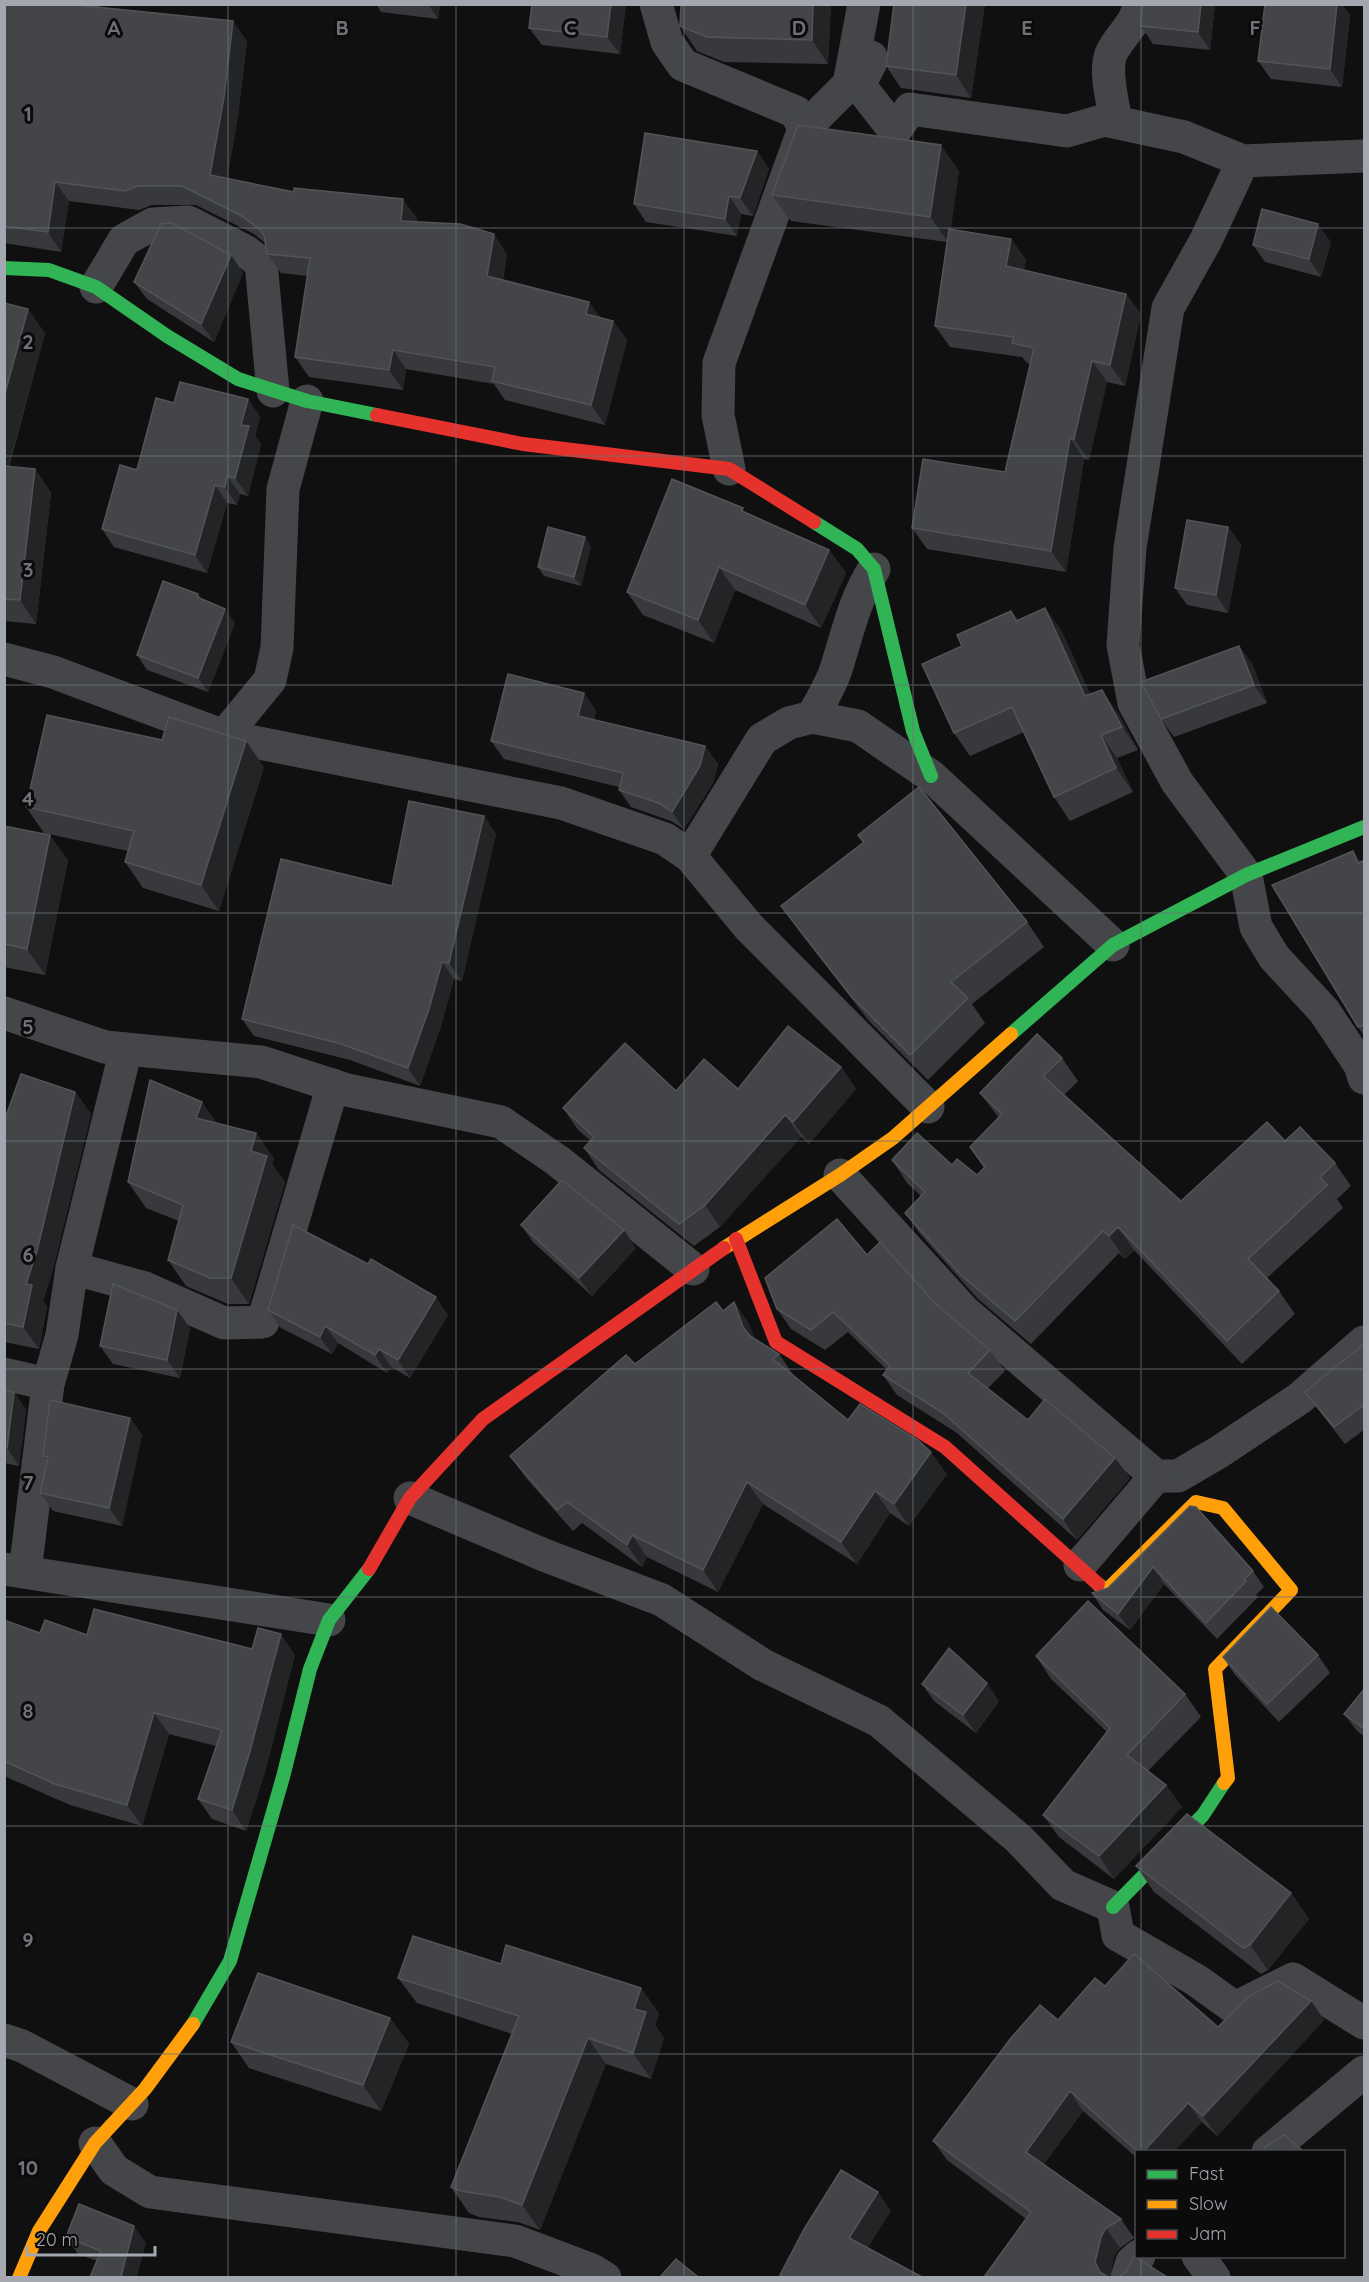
<svg xmlns="http://www.w3.org/2000/svg" width="1369" height="2282" viewBox="0 0 1369 2282" font-family="Quicksand,sans-serif">
	<style>
		.lines { fill: none; stroke-linecap: round; stroke-linejoin: round }
		.street { stroke: #444649; stroke-width: 33 }
		.fast { stroke: #30b455; stroke-width: 14 }
		.slow { stroke: #ff9f0a; stroke-width: 14 }
		.jam { stroke: #e5322d; stroke-width: 14 }
		.wall { fill: #38393c }
		.shaded-wall { fill: #232425 }
		.building { fill: #434548; stroke: #525458; stroke-width: 1.5 }
		.grid { fill: none; stroke: #6f7278; stroke-width: 1.5; stroke-opacity: 0.55 }
		.grid-label { font-size: 20px; text-anchor: middle; font-weight: bold; fill: #6f7278; stroke: #0b0b0c; stroke-width: 6; stroke-linejoin: round; paint-order: stroke }
	</style>
	<rect width="100%" height="100%" fill="#101010"/>
	<g class="lines">
		<g class="street">
			<polyline points="656,4 667,42 683,65 796,112 804,129"/>
			<path d="M1139,4C1137,24 1119,36 1111,54C1105,70 1111,94 1114,111L1105,120L1184,137L1243,161L1364,156"/>
			<polyline points="871,57 871,62 859,85 895,131 910,109 1067,131 1105,120"/>
			<polyline points="1243,161 1206,240 1168,308 1130,548 1123,645 1134,703 1177,782 1246,875 1256,927 1274,957 1324,1011 1360,1065 1364,1078"/>
			<polyline points="96,287 124,240 153,224 188,222 245,251 261,263 273,391"/>
			<polyline points="729,469 718,415 719,363 804,129 849,84 864,4"/>
			<polyline points="4,659 53,672 224,736 561,803 665,839 690,856 748,926 928,1107"/>
			<path d="M812,717C821,701 832,684 837,666C849,629 853,603 874,569"/>
			<polyline points="224,736 270,680 277,648 283,489 307,401"/>
			<polyline points="690,856 762,739 789,723 812,717 858,726 931,776 1113,945"/>
			<polyline points="4,1013 105,1047 261,1062 347,1090 501,1122 558,1161 693,1269"/>
			<polyline points="840,1175 964,1311 1156,1476 1178,1476 1219,1452 1300,1398 1364,1342"/>
			<polyline points="72,1268 145,1288 224,1323 263,1322 333,1085"/>
			<polyline points="4,1374 48,1384"/>
			<polyline points="410,1498 544,1555 662,1600 763,1665 879,1721 1019,1839 1063,1885 1113,1907 1118,1935 1196,1980 1235,2008 1293,1979 1364,2023"/>
			<polyline points="1080,1565 1156,1476"/>
			<polyline points="4,1569 329,1620"/>
			<polyline points="25,1572 48,1384 62,1335 72,1268 126,1049"/>
			<polyline points="4,2040 22,2046 132,2104"/>
			<polyline points="95,2143 114,2170 150,2192 515,2241 592,2270 605,2278"/>
			<polyline points="1268,2152 1364,2072"/>
			<polyline points="1198,2256 1214,2278"/>
			<polyline points="1127,2278 1132,2262 1139,2256"/>
		</g>
		<g class="fast">
			<polyline points="4,268 49,270 96,287 167,336 238,379 307,401 377,415"/>
			<polyline points="814,522 857,549 874,569 913,731 931,776"/>
			<polyline points="1011,1034 1113,945 1246,875 1364,827"/>
			<polyline points="1113,1907 1203,1815 1224,1783"/>
			<polyline points="193,2024 230,1961 283,1777 310,1669 329,1620 369,1569"/>
		</g>
		<g class="slow">
			<polyline points="724,1248 840,1175 893,1138 1011,1034"/>
			<polyline points="1098,1584 1106,1591 1196,1502 1223,1508 1291,1590 1215,1669 1228,1778 1224,1783"/>
			<polyline points="19,2278 39,2231 95,2143 145,2089 193,2024"/>
		</g>
		<g class="jam">
			<polyline points="377,415 523,444 729,469 814,522"/>
			<polyline points="736,1239 776,1342 945,1447 1098,1584"/>
			<polyline points="369,1569 410,1498 483,1419 724,1248"/>
		</g>
	</g>
	<g class="wall">
		<polygon points="4,4 100,7 247,41 238,116 227,179 417,218 416,222 507,254 503,280 600,317 613,321 627,340 605,425 505,400 494,384 406,369 403,390 309,377 295,357 308,276 281,273 267,254 265,243 254,234 196,205 152,205 139,210 69,201 61,252 4,243"/>
		<polygon points="376,4 440,4 438,19 381,12"/>
		<polygon points="626,4 620,54 542,45 529,28"/>
		<polygon points="681,4 831,4 828,64 724,62 697,51 680,26"/>
		<polygon points="894,4 985,4 971,98 901,88 886,66"/>
		<polygon points="1143,4 1215,4 1210,50 1153,44 1141,26"/>
		<polygon points="1265,4 1342,4 1350,16 1342,87 1271,79 1258,61"/>
		<polygon points="757,151 769,169 753,216 741,214 737,236 646,222 634,204"/>
		<polygon points="959,171 950,229 1011,239 1026,260 1024,270 1126,294 1141,314 1125,386 1107,382 1089,460 1084,459 1066,572 927,549 912,528 1005,472 1030,364 1027,363 1022,357 950,347 935,326 947,242 791,221 772,195"/>
		<polygon points="1331,242 1321,277 1265,262 1253,245"/>
		<polygon points="231,255 243,273 214,342 147,299 134,282"/>
		<polygon points="4,303 45,333 9,467 35,469 51,493 36,624 4,621"/>
		<polygon points="248,399 260,417 255,436 261,444 248,496 240,494 237,505 227,503 207,573 114,547 102,529 174,403"/>
		<polygon points="747,513 829,550 846,573 821,628 735,590 714,643 643,615 627,592"/>
		<polygon points="1228,527 1241,545 1228,613 1187,605 1175,588"/>
		<polygon points="591,546 581,586 544,576 538,567"/>
		<polygon points="198,594 202,600 235,623 208,692 147,670 137,655"/>
		<polygon points="1045,608 1062,632 1090,694 1118,713 1138,750 1117,758 1133,792 1070,821 1054,797 1024,732 970,756 954,733 962,646 1011,611 1018,620"/>
		<polygon points="1252,663 1267,703 1174,737 1161,719"/>
		<polygon points="584,693 596,711 594,720 705,746 718,764 713,783 684,829 671,821 631,807 619,790 619,787 504,759 491,741"/>
		<polygon points="264,767 219,911 143,888 125,862 128,851 44,833 26,807"/>
		<polygon points="484,816 496,834 462,981 454,979 441,1026 420,1086 350,1060 254,1036 242,1019 392,886"/>
		<polygon points="4,826 68,860 45,975 4,967"/>
		<polygon points="858,835 1027,922 1044,947 972,1004 985,1023 928,1080 869,1021 799,931 781,906 863,843"/>
		<polygon points="1365,860 1365,1037 1358,1027 1361,862"/>
		<polygon points="1062,1058 1078,1081 1064,1095 1181,1201 1285,1141 1335,1163 1351,1186 1337,1199 1343,1208 1267,1278 1279,1291 1295,1314 1242,1364 1134,1250 1125,1259 1119,1253 1031,1344 977,1298 921,1235 905,1213 921,1196 907,1183 892,1160 952,1165 977,1175 984,1168 970,1147 999,1118 980,1093"/>
		<polygon points="841,1067 856,1089 809,1144 801,1137 720,1227 694,1246 599,1170 584,1148 591,1141 578,1130 563,1108 676,1091 738,1089"/>
		<polygon points="75,1092 91,1114 52,1273 43,1301 47,1307 39,1349 4,1342 4,1122"/>
		<polygon points="218,1124 256,1133 274,1159 272,1164 285,1182 249,1304 228,1304 186,1286 168,1260 179,1221 146,1208 128,1182"/>
		<polygon points="521,1225 636,1248 592,1296 533,1242"/>
		<polygon points="867,1255 936,1304 990,1350 1005,1371 988,1388 1028,1420 1115,1458 1130,1478 1077,1540 957,1433 897,1395 883,1375 887,1370 848,1332 825,1350 791,1329 777,1309"/>
		<polygon points="734,1302 749,1324 754,1338 779,1354 794,1376 848,1420 947,1474 909,1526 890,1513 857,1564 763,1504 718,1592 647,1557 642,1567 582,1523 573,1531 526,1478 510,1456 635,1364 723,1311"/>
		<polygon points="177,1310 190,1328 180,1378 113,1364 100,1346"/>
		<polygon points="268,1310 448,1315 410,1378 391,1367 387,1373 338,1343 332,1354 281,1328"/>
		<polygon points="1365,1343 1365,1429 1345,1444 1317,1408 1305,1392"/>
		<polygon points="4,1390 14,1392 26,1410 19,1466 4,1463"/>
		<polygon points="130,1418 142,1435 122,1526 53,1511 40,1493 47,1461 43,1456"/>
		<polygon points="1190,1506 1253,1571 1264,1587 1256,1595 1258,1597 1217,1639 1164,1584 1130,1630 1103,1610 1092,1593 1108,1588"/>
		<polygon points="4,1620 40,1633 87,1635 252,1649 295,1655 265,1772 246,1831 212,1819 198,1799 216,1746 169,1734 142,1826 70,1805 4,1776"/>
		<polygon points="1318,1655 1330,1673 1279,1722 1235,1675 1223,1657"/>
		<polygon points="1036,1656 1185,1694 1201,1717 1148,1771 1166,1785 1182,1807 1114,1879 1059,1837 1043,1815 1107,1732 1051,1679"/>
		<polygon points="922,1684 999,1701 976,1733 934,1701"/>
		<polygon points="1365,1688 1365,1737 1357,1731 1344,1714"/>
		<polygon points="1136,1866 1291,1893 1309,1919 1268,1970 1261,1974 1154,1892"/>
		<polygon points="501,1964 641,1988 659,2014 655,2025 664,2038 651,2079 606,2064 540,2230 518,2222 479,2217 469,2213 451,2187 512,2034 417,2003 398,1978"/>
		<polygon points="1105,1986 1218,2027 1311,2001 1324,2020 1217,2136 1202,2122 1137,2151 1137,2158 1083,2111 1044,2164 1121,2219 1134,2238 1120,2248 1114,2256 1110,2277 1167,2277 984,2277 1026,2219 947,2160 933,2141 1058,2020"/>
		<polygon points="390,2018 409,2044 381,2111 249,2068 231,2042"/>
		<polygon points="66,2237 146,2243 97,2261 78,2254"/>
	</g>
	<g class="shaded-wall">
		<polygon points="86,4 100,4 100,25 86,6"/>
		<polygon points="428,4 440,4 438,19"/>
		<polygon points="611,4 626,4 620,54 607,37"/>
		<polygon points="813,4 831,4 828,64 812,40"/>
		<polygon points="966,4 985,4 971,98 956,75"/>
		<polygon points="1201,4 1215,4 1210,50 1198,32"/>
		<polygon points="1337,4 1342,4 1350,16 1342,87 1330,69"/>
		<polygon points="233,21 247,41 238,116 224,195 210,175"/>
		<polygon points="941,145 959,171 949,243 930,217"/>
		<polygon points="757,151 769,169 753,216 740,198"/>
		<polygon points="55,182 69,201 61,252 48,232"/>
		<polygon points="729,196 741,214 737,236 725,219"/>
		<polygon points="403,199 417,218 414,240 401,221"/>
		<polygon points="1318,224 1331,242 1321,277 1309,259"/>
		<polygon points="494,234 507,254 500,295 487,276"/>
		<polygon points="1011,239 1026,260 1021,287 1006,266"/>
		<polygon points="231,255 243,273 214,342 201,324"/>
		<polygon points="1126,294 1141,314 1125,386 1110,365"/>
		<polygon points="589,302 603,321 586,314"/>
		<polygon points="28,309 45,333 4,482 4,397"/>
		<polygon points="613,321 627,340 605,425 591,405"/>
		<polygon points="393,350 406,369 403,390 389,370"/>
		<polygon points="1092,361 1107,382 1089,460 1074,439"/>
		<polygon points="248,399 260,417 255,436 261,444 248,496 235,478 241,425"/>
		<polygon points="1070,438 1084,459 1066,572 1051,551"/>
		<polygon points="35,469 51,493 36,624 20,600"/>
		<polygon points="227,476 240,494 237,505 225,487"/>
		<polygon points="215,485 227,503 207,573 195,555"/>
		<polygon points="1228,527 1241,545 1228,613 1216,595"/>
		<polygon points="585,537 591,546 581,586 574,577"/>
		<polygon points="829,550 846,573 821,628 805,605"/>
		<polygon points="719,567 735,590 714,643 698,620"/>
		<polygon points="1045,608 1062,632 1101,719 1085,696"/>
		<polygon points="225,609 235,623 208,692 198,678"/>
		<polygon points="1239,646 1252,663 1267,703 1254,685"/>
		<polygon points="1102,690 1118,713 1138,750 1122,727"/>
		<polygon points="584,693 596,711 591,734 578,716"/>
		<polygon points="1101,735 1117,758 1133,792 1116,768"/>
		<polygon points="246,741 264,767 219,911 201,885"/>
		<polygon points="705,746 718,764 713,783 684,829 672,812"/>
		<polygon points="484,816 496,834 462,981 449,963"/>
		<polygon points="50,835 68,860 45,975 27,949"/>
		<polygon points="1353,851 1365,867 1358,863"/>
		<polygon points="442,962 454,979 441,1026 420,1086 408,1068"/>
		<polygon points="841,1067 856,1089 809,1144 793,1122"/>
		<polygon points="75,1092 91,1114 52,1273 43,1301 47,1307 39,1349 23,1327 26,1284"/>
		<polygon points="202,1102 220,1128 196,1118"/>
		<polygon points="785,1115 801,1137 720,1227 705,1205"/>
		<polygon points="256,1133 274,1159 272,1164 285,1182 249,1304 231,1278 251,1151"/>
		<polygon points="1118,1227 1134,1250 1125,1259 1109,1236"/>
		<polygon points="624,1230 636,1248 592,1296 579,1278"/>
		<polygon points="436,1297 448,1315 410,1378 398,1360"/>
		<polygon points="734,1302 749,1324 759,1349 743,1327"/>
		<polygon points="177,1310 190,1328 180,1378 167,1360"/>
		<polygon points="325,1326 338,1343 332,1354 320,1337"/>
		<polygon points="379,1349 391,1367 387,1373 375,1355"/>
		<polygon points="14,1392 26,1410 19,1466 7,1448"/>
		<polygon points="130,1418 142,1435 122,1526 109,1508"/>
		<polygon points="931,1452 947,1474 909,1526 894,1504"/>
		<polygon points="1115,1458 1130,1478 1077,1540 1063,1519"/>
		<polygon points="747,1482 763,1504 718,1592 703,1570"/>
		<polygon points="875,1491 890,1513 857,1564 841,1542"/>
		<polygon points="632,1535 647,1557 642,1567 627,1545"/>
		<polygon points="1153,1567 1164,1584 1130,1630 1118,1614"/>
		<polygon points="281,1634 295,1655 265,1772 246,1831 232,1810"/>
		<polygon points="987,1683 999,1701 976,1733 963,1715"/>
		<polygon points="154,1713 169,1734 142,1826 127,1805"/>
		<polygon points="1166,1785 1182,1807 1114,1879 1099,1856"/>
		<polygon points="1291,1893 1309,1919 1268,1970 1250,1945"/>
		<polygon points="641,1988 659,2014 655,2025 664,2038 651,2079 633,2053 634,2009"/>
		<polygon points="1311,2001 1324,2020 1217,2136 1203,2116"/>
		<polygon points="390,2018 409,2044 381,2111 363,2085"/>
		<polygon points="588,2038 606,2064 540,2230 522,2205"/>
		<polygon points="1070,2091 1083,2111 1039,2171 1026,2152"/>
		<polygon points="1188,2103 1202,2122 1175,2151 1144,2151"/>
		<polygon points="878,2192 891,2211 862,2257 849,2238"/>
		<polygon points="134,2226 146,2243 137,2277 121,2277"/>
		<polygon points="1106,2228 1120,2248 1114,2256 1110,2277 1100,2272 1095,2262 1101,2237"/>
	</g>
	<g class="building">
		<polygon points="4,4 86,4 86,6 233,21 224,97 210,175 294,192 294,188 403,199 401,221 460,224 494,234 487,276 589,302 586,314 613,321 591,405 492,381 495,367 393,350 389,370 295,357 310,258 267,254 264,235 259,229 240,215 182,186 138,186 125,191 55,182 48,232 4,226"/>
		<polygon points="532,4 611,4 607,37 529,28"/>
		<polygon points="681,4 813,4 812,40 707,37 680,26"/>
		<polygon points="894,4 966,4 956,75 886,66"/>
		<polygon points="1143,4 1201,4 1198,32 1141,26"/>
		<polygon points="1265,4 1337,4 1330,69 1258,61"/>
		<polygon points="798,125 941,145 930,217 772,195"/>
		<polygon points="645,133 757,151 740,198 729,196 725,219 634,204"/>
		<polygon points="1262,209 1318,224 1309,259 1253,245"/>
		<polygon points="172,223 231,255 201,324 134,282 161,224"/>
		<polygon points="949,229 1011,239 1006,266 1126,294 1110,365 1092,361 1074,439 1070,438 1051,551 912,528 923,459 1005,472 1034,348 1012,343 1014,337 935,326"/>
		<polygon points="4,303 28,309 4,397"/>
		<polygon points="180,382 248,399 241,425 249,426 235,478 227,476 225,487 215,485 195,555 102,529 120,465 137,470 156,398 174,403"/>
		<polygon points="4,466 35,469 20,600 4,599"/>
		<polygon points="672,479 743,508 742,511 829,550 805,605 719,567 698,620 627,592"/>
		<polygon points="1187,520 1228,527 1216,595 1175,588"/>
		<polygon points="548,527 585,537 574,577 538,567"/>
		<polygon points="163,581 198,594 197,597 225,609 198,678 137,655"/>
		<polygon points="1045,608 1085,696 1102,690 1122,727 1101,735 1116,768 1054,797 1012,707 954,733 922,664 962,646 957,635 1011,611 1016,621"/>
		<polygon points="1239,646 1254,685 1161,719 1141,682"/>
		<polygon points="508,674 584,693 578,716 705,746 700,766 672,812 659,803 619,790 623,773 491,741"/>
		<polygon points="47,715 162,740 169,717 246,741 201,885 125,862 134,831 26,807"/>
		<polygon points="919,787 1027,922 951,982 968,998 910,1055 851,996 781,906 864,842 858,835"/>
		<polygon points="409,801 484,816 449,963 442,962 429,1009 408,1068 338,1043 242,1019 281,859 392,886"/>
		<polygon points="4,826 50,835 27,949 4,944"/>
		<polygon points="1353,851 1358,863 1365,860 1365,1024 1358,1027 1272,885"/>
		<polygon points="788,1026 841,1067 793,1122 785,1115 705,1205 679,1224 584,1148 594,1137 563,1108 625,1043 676,1091 704,1059 738,1089"/>
		<polygon points="1037,1034 1062,1058 1043,1076 1181,1201 1267,1122 1285,1141 1300,1127 1335,1163 1320,1177 1327,1185 1248,1259 1279,1291 1227,1341 1118,1227 1109,1236 1103,1231 1015,1321 961,1275 905,1213 925,1192 892,1160 917,1133 952,1165 957,1159 977,1175 985,1167 970,1147 1002,1114 980,1093"/>
		<polygon points="21,1074 75,1092 37,1251 26,1284 32,1285 23,1327 4,1323 4,1122"/>
		<polygon points="150,1080 202,1102 196,1118 256,1133 251,1151 267,1156 231,1278 210,1278 168,1260 183,1205 128,1182"/>
		<polygon points="562,1180 624,1230 579,1278 521,1225"/>
		<polygon points="837,1219 867,1255 880,1242 936,1304 990,1350 968,1373 1028,1420 1045,1399 1115,1458 1063,1519 943,1413 883,1375 890,1366 833,1312 811,1330 777,1309 765,1278"/>
		<polygon points="293,1225 368,1264 371,1259 436,1297 398,1360 379,1349 375,1355 325,1326 320,1337 268,1310"/>
		<polygon points="113,1284 177,1310 167,1360 100,1346"/>
		<polygon points="716,1302 723,1311 734,1302 743,1327 750,1336 779,1354 773,1359 848,1420 860,1404 918,1440 931,1452 894,1504 875,1491 841,1542 747,1482 703,1570 632,1535 627,1545 567,1502 557,1510 510,1456 626,1355 635,1364"/>
		<polygon points="1365,1343 1365,1409 1362,1406 1334,1427 1305,1392"/>
		<polygon points="4,1390 14,1392 7,1448 4,1448"/>
		<polygon points="50,1400 130,1418 109,1508 40,1493 48,1457 43,1456"/>
		<polygon points="1190,1506 1196,1507 1253,1571 1244,1579 1246,1581 1206,1623 1153,1567 1118,1614 1092,1593 1108,1588"/>
		<polygon points="1088,1601 1185,1694 1127,1755 1166,1785 1099,1856 1043,1815 1110,1728 1036,1656"/>
		<polygon points="1271,1607 1318,1655 1267,1704 1223,1657"/>
		<polygon points="94,1609 252,1649 258,1628 281,1634 250,1751 232,1810 198,1799 222,1730 154,1713 127,1805 55,1784 4,1761 4,1620 40,1633 45,1620 87,1635"/>
		<polygon points="949,1648 987,1683 963,1715 922,1684"/>
		<polygon points="1365,1688 1365,1729 1344,1714"/>
		<polygon points="1187,1814 1291,1893 1250,1945 1243,1948 1136,1866"/>
		<polygon points="413,1936 501,1964 506,1945 641,1988 634,2009 646,2012 633,2053 588,2038 522,2205 500,2197 461,2191 451,2187 519,2016 398,1978"/>
		<polygon points="1134,1954 1218,2027 1249,1996 1278,1981 1311,2001 1203,2116 1188,2103 1144,2151 1137,2151 1070,2091 1026,2152 1121,2219 1106,2228 1101,2237 1095,2262 1100,2272 1108,2277 1118,2277 1126,2272 1134,2256 1167,2277 984,2277 1031,2212 933,2141 1011,2038 1040,2005 1058,2020 1095,1978 1105,1986"/>
		<polygon points="258,1973 390,2018 363,2085 231,2042"/>
		<polygon points="1284,2135 1303,2151 1260,2151"/>
		<polygon points="841,2170 878,2192 849,2238 922,2277 779,2277 804,2229"/>
		<polygon points="79,2204 134,2226 121,2277 90,2277 101,2251 66,2237"/>
		<polygon points="676,2259 698,2277 660,2277"/>
	</g>
	<path class="grid" d="M228,4V2278M456,4V2278M684,4V2278M913,4V2278M1141,4V2152M4,228H1364M4,456H1364M4,685H1364M4,913H1364M4,1141H1364M4,1369H1364M4,1597H1364M4,1826H1364M4,2054H1364M1141,2256V2278"/>
	<g class="grid-label">
		<text x="114" y="35">A</text>
		<text x="342" y="35">B</text>
		<text x="570" y="35">C</text>
		<text x="799" y="35">D</text>
		<text x="1027" y="35">E</text>
		<text x="1255" y="35">F</text>
		<text x="28" y="121">1</text>
		<text x="28" y="349">2</text>
		<text x="28" y="577">3</text>
		<text x="28" y="806">4</text>
		<text x="28" y="1034">5</text>
		<text x="28" y="1262">6</text>
		<text x="28" y="1490">7</text>
		<text x="28" y="1718">8</text>
		<text x="28" y="1947">9</text>
		<text x="28" y="2175">10</text>
	</g>
	<rect width="1369" height="2282" fill="none" stroke="#a2a7b0" stroke-width="12"/>
	<rect x="1135" y="2150" width="210" height="108" fill="#0b0b0c" stroke="#47494e" stroke-width="1.5"/>
	<rect x="1147" y="2170" width="30" height="9" fill="#30b455" stroke="#47494e" stroke-width="1.5"/>
	<text x="1189" y="2180" font-size="18" fill="#a2a7b0">Fast</text>
	<rect x="1147" y="2200" width="30" height="9" fill="#ff9f0a" stroke="#47494e" stroke-width="1.5"/>
	<text x="1189" y="2210" font-size="18" fill="#a2a7b0">Slow</text>
	<rect x="1147" y="2230" width="30" height="9" fill="#e5322d" stroke="#47494e" stroke-width="1.5"/>
	<text x="1189" y="2240" font-size="18" fill="#a2a7b0">Jam</text>
	<path d="M27 2246v9h128v-9" fill="none" stroke="#a2a7b0" stroke-width="3"/>
	<text x="36" y="2246" font-size="18" fill="#a2a7b0" stroke="#0b0b0c" stroke-width="4.5" paint-order="stroke">20 m</text>
</svg>
